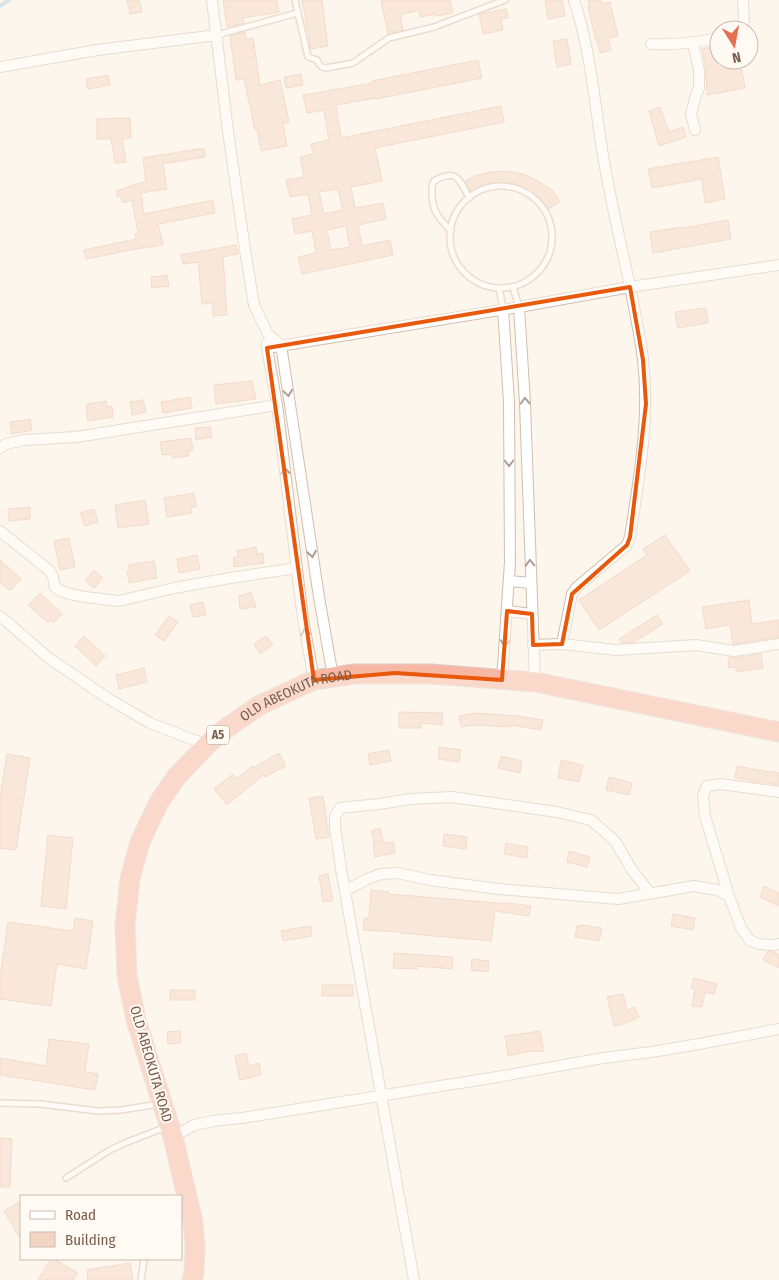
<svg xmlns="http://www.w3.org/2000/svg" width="779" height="1280" viewBox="0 0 779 1280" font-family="'Fira Sans Condensed',sans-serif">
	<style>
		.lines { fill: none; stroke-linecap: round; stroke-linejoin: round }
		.stream { stroke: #a5d3da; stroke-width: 4 }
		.building { fill: #f3d5c3; stroke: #e6bba3; fill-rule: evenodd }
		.lane-casing { stroke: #d1beb0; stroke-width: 8 }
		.street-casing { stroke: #d1beb0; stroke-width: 12 }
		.highway-casing { stroke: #dad1cd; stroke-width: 21 }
		.lane { stroke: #fff; stroke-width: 5 }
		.street { stroke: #fff; stroke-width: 10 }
		.highway { stroke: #f7b7a3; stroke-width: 19 }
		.oneway { stroke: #af9d94 }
		.marked { fill: none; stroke: #e8590c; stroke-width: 4; stroke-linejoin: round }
		.labels { text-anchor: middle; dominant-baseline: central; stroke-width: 4; stroke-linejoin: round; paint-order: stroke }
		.shield { fill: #fffaf3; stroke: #a28b7f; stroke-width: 1 }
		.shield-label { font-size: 12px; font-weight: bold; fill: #7a5c4d }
		.street-label { font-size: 14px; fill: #7a5c4d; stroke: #fffaf3 }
	</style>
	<rect width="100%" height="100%" fill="#fdf6ec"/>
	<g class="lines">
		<polyline class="stream" points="0,6 9,0"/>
	</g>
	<g class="building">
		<polygon points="127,0 139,0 142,12 130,14"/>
		<polygon points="223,0 277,0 279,12 243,18 244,23 228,27 227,27"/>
		<polygon points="302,0 322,0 328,46 311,49"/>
		<polygon points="381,0 450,0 453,13 437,16 437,14 420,17 419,10 400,15 403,30 388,34"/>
		<polygon points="545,0 562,0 565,16 548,19"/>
		<polygon points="588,0 601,0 602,4 610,2 618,36 608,38 611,50 600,53 597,40 596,41 588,7 590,7"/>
		<polygon points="506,9 508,18 501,19 503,30 483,34 479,14"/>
		<polygon points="245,32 246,39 253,38 260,85 280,80 289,122 283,123 287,146 261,151 257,129 255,130 244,79 236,80 230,36"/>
		<polygon points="567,39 571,64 557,67 553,41"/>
		<polygon points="719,46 719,63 740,60 745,88 707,95 706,69 702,49"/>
		<path d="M478,60L482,78L376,99V98L336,105L341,138L501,106L504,122L375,148L382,181L351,187L355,208L383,203L386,219L358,225L362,246L390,240L393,255L302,274L298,257L316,253L312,231L295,234L292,219L312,215L308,194L290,197L286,180L304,177L300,157L313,154L311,144L329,140L324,110L307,113L303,95L373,83L372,81ZM338,189L343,210L324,214L319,192ZM346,226L350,247L331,250L327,230Z"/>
		<polygon points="301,74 303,85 286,88 284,77"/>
		<polygon points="108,75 110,85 88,89 86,79"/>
		<polygon points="660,107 669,132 683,127 686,137 659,146 649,111"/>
		<polygon points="130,118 131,138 122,139 126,162 115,163 111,139 97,139 97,119"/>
		<polygon points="204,148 205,157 163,164 167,189 141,193 144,214 213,200 215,213 158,224 163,245 136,249 86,259 84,250 136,239 135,234 138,233 132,200 123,203 120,196 117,197 116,191 146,181 143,158"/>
		<polygon points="718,157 725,199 705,203 702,179 652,188 648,169"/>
		<polygon points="507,171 523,174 538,181 552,190 560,202 548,209 541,201 529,191 519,186 501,184 484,187 471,193 465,181 475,176 490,172"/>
		<polygon points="728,220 731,239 653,253 650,232 682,227 683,228"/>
		<polygon points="236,245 238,254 223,257 227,315 213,316 213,303 202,304 198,262 183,264 181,255"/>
		<polygon points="167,275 169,286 152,288 151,277"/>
		<polygon points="706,308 708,323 678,328 675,312"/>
		<polygon points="252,381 256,399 216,404 214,385"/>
		<polygon points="190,397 192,408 163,413 161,402"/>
		<polygon points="143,400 146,412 132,415 130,402"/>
		<polygon points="106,401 107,407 112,406 113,417 88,421 86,407 87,407 87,404"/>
		<polygon points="30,419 32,430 12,434 10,422"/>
		<polygon points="210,427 212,437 196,440 195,428"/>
		<polygon points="191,438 193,450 188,451 189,456 172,458 172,454 162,455 160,442"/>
		<polygon points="194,493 196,507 191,507 192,513 167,517 164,498"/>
		<polygon points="145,500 149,524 118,528 115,505"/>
		<polygon points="30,507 30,519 9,521 8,509"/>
		<polygon points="94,509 98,522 85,526 80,513"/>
		<polygon points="665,535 690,571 599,630 579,600 647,555 643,549"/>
		<polygon points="69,538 75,567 60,570 54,541"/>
		<polygon points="256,547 257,554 263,553 264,563 234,567 233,558 238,557 237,551"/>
		<polygon points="197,555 200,569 179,573 177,559"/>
		<polygon points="0,560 21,579 10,591 0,582"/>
		<polygon points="154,561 157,578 129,583 127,571 129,570 128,565"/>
		<polygon points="94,570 103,578 94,588 85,581"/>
		<polygon points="251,592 256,607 240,609 239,596"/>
		<polygon points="40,593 62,614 54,623 51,620 48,623 28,605"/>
		<polygon points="749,600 752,624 779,620 779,637 734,644 733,644 730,625 706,629 702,607"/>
		<polygon points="203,602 206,615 193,617 190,605"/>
		<polygon points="657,615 663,624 634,642 622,643 619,639"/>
		<polygon points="169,616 178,622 164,641 155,635"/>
		<polygon points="84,636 105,656 96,666 75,646"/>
		<polygon points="266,636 273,645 260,654 254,644"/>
		<polygon points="761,654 763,668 736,672 736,667 729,668 728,657 735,658"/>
		<polygon points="144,668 147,682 119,689 116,675"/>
		<polygon points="399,712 443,713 442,725 421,723 421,728 399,728"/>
		<polygon points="475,713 518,716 543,720 541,730 510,725 510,727 474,725 461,727 459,716"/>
		<polygon points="439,747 461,750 459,762 438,759"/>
		<polygon points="389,750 391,761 370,765 368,754"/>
		<polygon points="279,753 286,766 265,777 264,775 227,805 214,789 233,774 237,779 252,766 253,768"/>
		<polygon points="7,754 30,758 16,850 0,848 0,798"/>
		<polygon points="501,756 522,761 520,773 498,768"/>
		<polygon points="561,760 583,765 579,782 558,778"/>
		<polygon points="737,766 770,772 770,771 779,773 779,785 735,778"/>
		<polygon points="609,777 632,783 629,795 606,790"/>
		<polygon points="323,796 329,837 316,839 309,798"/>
		<polygon points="380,828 384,843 393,842 395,853 375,857 373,845 375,845 371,831"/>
		<polygon points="444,834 467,837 466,849 443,846"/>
		<polygon points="48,835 73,838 66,909 41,906"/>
		<polygon points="506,843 528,847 527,858 504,854"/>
		<polygon points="569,851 590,857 587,867 567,862"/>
		<polygon points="328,874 333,901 323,902 319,876"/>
		<polygon points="764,886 779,893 779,906 760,897"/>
		<polygon points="371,890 389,892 389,894 510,904 510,903 531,906 529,916 495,911 491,941 401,933 401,932 363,930 364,918 369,918"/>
		<polygon points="673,914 695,918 693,930 671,926"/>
		<polygon points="75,918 93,921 86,969 57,964 51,1006 0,999 0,978 8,922 73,931"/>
		<polygon points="582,925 602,928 599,941 575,937 577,926"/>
		<polygon points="311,926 312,936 283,941 281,931"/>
		<polygon points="768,951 774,952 779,955 779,968 763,960"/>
		<polygon points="394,953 453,957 452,969 417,966 417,969 393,968"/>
		<polygon points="472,959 489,961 488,972 471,970"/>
		<polygon points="694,978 717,984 714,994 705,992 702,1007 692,1006 695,989 691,988"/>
		<rect x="322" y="985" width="31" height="11"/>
		<rect x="170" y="990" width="25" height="10"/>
		<polygon points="623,994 627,1011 634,1007 639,1017 624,1024 614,1026 607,997"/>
		<polygon points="180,1031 181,1043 168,1044 167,1032"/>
		<polygon points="540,1031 544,1051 533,1052 532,1051 508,1056 505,1036"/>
		<polygon points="49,1039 89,1044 85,1072 98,1074 95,1090 0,1075 0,1058 46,1066"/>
		<polygon points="246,1053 249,1066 259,1063 261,1075 240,1080 235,1056"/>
		<polygon points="0,1138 12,1139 10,1187 0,1187"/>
		<polygon points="21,1201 21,1240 4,1211"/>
		<polygon points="51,1259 54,1259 78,1273 73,1280 38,1280"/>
		<polygon points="130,1263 133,1280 88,1280 87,1270"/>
	</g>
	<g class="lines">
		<defs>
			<g id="lane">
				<path d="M295,0L308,57L317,60C319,65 321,68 326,68L353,63L389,38L434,27L505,0"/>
				<polyline points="217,35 297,13"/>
				<circle cx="501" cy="237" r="51"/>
				<path d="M451,231C440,219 433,213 432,196C432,190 431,186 434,181C456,168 460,179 469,198"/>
				<polyline points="513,287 519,307"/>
				<polyline points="499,288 503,309"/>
				<polyline points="0,1103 40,1104 98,1111 121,1110 159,1104"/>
				<polyline points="66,1178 110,1150 125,1143 166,1127"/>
				<polyline points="141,1280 144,1259"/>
			</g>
			<g id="street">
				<polyline points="212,0 228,131 245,250 254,305 268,334 281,345 319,597 333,677"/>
				<polyline points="738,30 742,28 744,20 743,0"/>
				<polyline points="693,43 699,70 699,88 695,98 691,114 695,130"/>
				<path d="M651,44C675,45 695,43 719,38"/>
				<polyline points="0,67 97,50 217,35"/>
				<polyline points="519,307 525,403 535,682"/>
				<polyline points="267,343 267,348 277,405 303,619 314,680"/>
				<polyline points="267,348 519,307 630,287 779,265"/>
				<polyline points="0,448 6,444 24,440 76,437 277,405"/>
				<polyline points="0,531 50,571 53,577 55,587 61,591 70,594 85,597 119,601 174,588 230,578 297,568"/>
				<polyline points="509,581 531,583"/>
				<polyline points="507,611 532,614"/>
				<polyline points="0,616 50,659 109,699 150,723 207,745"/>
				<path d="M562,644L572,594L577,587L627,545L630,537C639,478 650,419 643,360C642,348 639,335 637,323C628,271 614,219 605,167C595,112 592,54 574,0"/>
				<polyline points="533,645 562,644 616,650 696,645 734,651 779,644"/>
				<polyline points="502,680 510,562 509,402 503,309"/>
				<polyline points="345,891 367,879 381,874 398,873 430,880 499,889 618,899 694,886 717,890 729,896 741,928 749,940 759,944 774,945 779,944"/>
				<polyline points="729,896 705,816 703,796 707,786 721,784 779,792"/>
				<polyline points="173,1137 194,1125 213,1121 242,1118 497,1077 603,1058 651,1052 699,1044 779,1029"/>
				<polyline points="414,1280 341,869 335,827 335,816 340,808 379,804 410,799 452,797 557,812 591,820 615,841 632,870 650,893"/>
			</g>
			<g id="highway">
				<path id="s1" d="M192,1280L194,1273L195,1246L193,1222L173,1137L136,1020L127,976L125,925L130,879L140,842L159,802L177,776L207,745L225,729L260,705L314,680L354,674H431L535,682L779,732"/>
			</g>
		</defs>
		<use href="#lane" class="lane-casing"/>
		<use href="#street" class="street-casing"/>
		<use href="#highway" class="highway-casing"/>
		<use href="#lane" class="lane"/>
		<use href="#street" class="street"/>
		<use href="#highway" class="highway"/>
	</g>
	<defs><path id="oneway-chevron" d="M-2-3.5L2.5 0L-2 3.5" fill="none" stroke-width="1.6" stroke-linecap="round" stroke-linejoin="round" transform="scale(1.25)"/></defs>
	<g class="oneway">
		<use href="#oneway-chevron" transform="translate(288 393) rotate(82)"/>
		<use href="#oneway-chevron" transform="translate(525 401) rotate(-93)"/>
		<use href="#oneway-chevron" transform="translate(509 463) rotate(90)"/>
		<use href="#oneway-chevron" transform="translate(285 471) rotate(-97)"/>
		<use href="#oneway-chevron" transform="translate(312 554) rotate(81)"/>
		<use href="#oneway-chevron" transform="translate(530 563) rotate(-92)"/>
		<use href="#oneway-chevron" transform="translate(305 632) rotate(-100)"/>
		<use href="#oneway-chevron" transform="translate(505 643) rotate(94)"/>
	</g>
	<path d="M0 0H779V1280H0ZM630,287L643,360L646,404L630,537L627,545L572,594L562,644L533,645L532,614L507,611L502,680L395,673L314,680L267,348Z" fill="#fdf6ec" fill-opacity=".55" fill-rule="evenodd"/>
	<path class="marked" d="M630,287L643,360L646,404L630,537L627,545L572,594L562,644L533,645L532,614L507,611L502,680L395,673L314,680L267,348Z"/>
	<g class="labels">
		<rect class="shield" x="207" y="725.5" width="22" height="19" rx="4"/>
		<g class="shield-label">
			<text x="218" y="735">A5</text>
		</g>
		<g class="street-label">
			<text stroke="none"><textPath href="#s1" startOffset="672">OLD ABEOKUTA ROAD</textPath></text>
			<text transform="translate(151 1064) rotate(74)">OLD ABEOKUTA ROAD</text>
		</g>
	</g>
	<rect x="20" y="1195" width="162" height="65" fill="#fffaf3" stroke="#cabbb1"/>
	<rect x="30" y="1211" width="25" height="8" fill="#ffffff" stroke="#cabbb1"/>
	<text x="65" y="1220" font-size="15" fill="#7a5c4d">Road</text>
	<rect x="30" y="1232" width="25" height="15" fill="#f3d5c3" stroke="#cabbb1"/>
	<text x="65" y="1245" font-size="15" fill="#7a5c4d">Building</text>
	<g transform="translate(734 45) rotate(169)"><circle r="24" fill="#fffaf3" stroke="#cabbb1"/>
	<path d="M0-4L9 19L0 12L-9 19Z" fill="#e76f51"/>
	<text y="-8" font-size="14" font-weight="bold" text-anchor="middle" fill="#7a5c4d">N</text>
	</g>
</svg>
